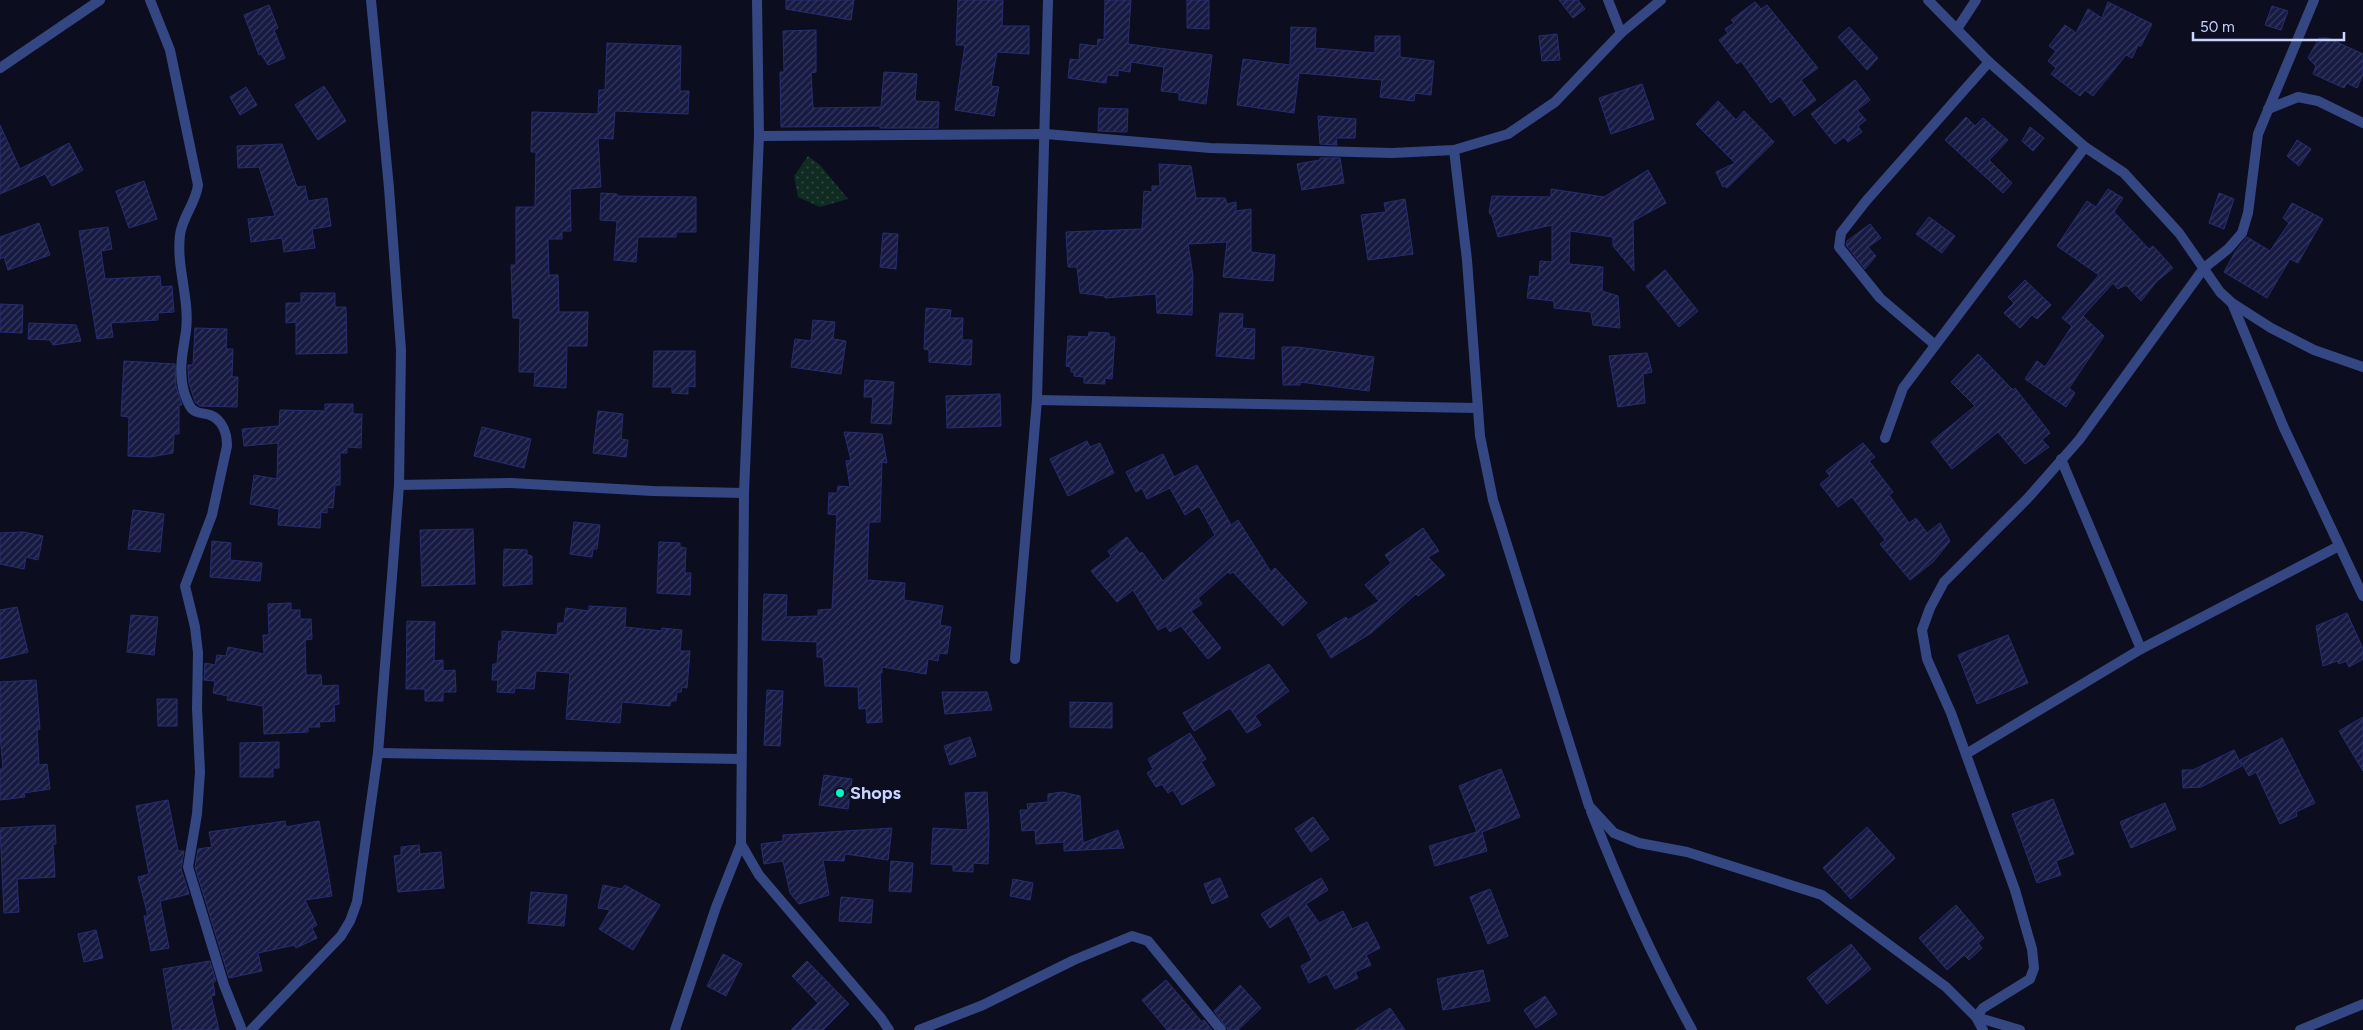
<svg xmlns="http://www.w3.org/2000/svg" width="2363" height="1030" viewBox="0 0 2363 1030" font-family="Figtree,sans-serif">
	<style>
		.grass { fill: url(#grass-dots) }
		.building { fill: url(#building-hatch); stroke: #282d6f }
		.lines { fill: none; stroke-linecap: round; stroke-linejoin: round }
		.street { stroke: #354782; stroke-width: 10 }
		.poi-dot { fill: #00f6cc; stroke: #0c0e20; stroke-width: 2 }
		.labels { text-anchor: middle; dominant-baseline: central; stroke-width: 5; stroke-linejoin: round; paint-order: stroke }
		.poi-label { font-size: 18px; font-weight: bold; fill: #cbd3ff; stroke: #0c0e20; text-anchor: start }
	</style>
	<defs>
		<pattern id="grass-dots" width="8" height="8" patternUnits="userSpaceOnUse" patternTransform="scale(1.25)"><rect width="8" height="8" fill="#0f2b22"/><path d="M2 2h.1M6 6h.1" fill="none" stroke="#314943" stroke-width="1.8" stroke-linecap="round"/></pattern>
		<pattern id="building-hatch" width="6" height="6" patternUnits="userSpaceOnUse" patternTransform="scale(1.25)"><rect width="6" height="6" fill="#171a42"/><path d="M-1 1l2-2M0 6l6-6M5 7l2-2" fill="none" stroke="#373a5e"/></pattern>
	</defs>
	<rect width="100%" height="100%" fill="#0c0e20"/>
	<polygon class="grass" points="808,156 820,165 848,199 820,207 798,197 794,176"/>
	<g class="building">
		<polygon points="786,0 854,0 851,20 786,9"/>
		<polygon points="958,0 1003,0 1002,26 1029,26 1029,54 997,52 991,86 999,87 994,116 955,110 965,45 956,45"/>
		<polygon points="1105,0 1131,0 1128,44 1212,55 1206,104 1179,100 1179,93 1161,91 1164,67 1131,62 1130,72 1118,70 1118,76 1107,75 1106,83 1068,78 1070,59 1079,60 1080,44 1097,46 1098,39 1104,40"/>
		<polygon points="1187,0 1209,0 1209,29 1187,28"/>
		<polygon points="1559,0 1578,0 1585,9 1573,18"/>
		<polygon points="1755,2 1761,9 1767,5 1818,68 1801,80 1816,100 1794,116 1780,96 1771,103 1741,61 1737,64 1719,40 1728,33 1725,29 1734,23 1731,20"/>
		<polygon points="2108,2 2152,24 2141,46 2138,45 2132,58 2126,55 2093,96 2085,90 2080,96 2051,74 2056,68 2048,61 2056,51 2049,46 2065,25 2076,33 2088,9 2102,18"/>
		<polygon points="269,5 278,28 274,30 285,58 268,65 261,54 259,55 244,15"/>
		<polygon points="2272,6 2288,11 2281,30 2265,25"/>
		<polygon points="1291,27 1316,28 1315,48 1375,53 1375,36 1400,36 1400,57 1434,61 1431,95 1415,93 1414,101 1380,97 1382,80 1299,73 1294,113 1237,105 1243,59 1290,65"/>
		<polygon points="1849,27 1878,58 1867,70 1838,37"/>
		<polygon points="816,30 816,72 811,73 813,108 881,107 884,72 917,74 915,101 939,102 938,128 880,128 880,126 781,127 780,72 784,72 783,31"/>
		<polygon points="1557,34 1560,60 1542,61 1539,36"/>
		<polygon points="2319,38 2328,38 2363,54 2363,74 2357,88 2347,83 2344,88 2313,74 2316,66 2308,58"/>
		<polygon points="607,43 681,46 680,91 689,91 688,114 615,111 613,139 598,138 601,187 570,189 571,231 562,231 562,239 548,239 549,275 558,275 559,312 588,312 587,346 567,346 566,388 534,386 535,372 519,372 520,318 513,318 511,265 516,265 516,207 535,207 536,152 531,152 532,112 598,114 599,90 605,90"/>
		<polygon points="1855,80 1870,100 1857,110 1866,120 1858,126 1862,132 1848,142 1844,137 1835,144 1811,114"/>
		<polygon points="1642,84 1654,119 1611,134 1599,98"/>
		<polygon points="324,86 346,121 318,140 295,105"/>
		<polygon points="246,87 257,105 240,115 230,97"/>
		<polygon points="1718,101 1736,120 1744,111 1774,142 1727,188 1725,186 1723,187 1716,172 1735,163 1696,124"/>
		<polygon points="1099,108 1128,109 1127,132 1098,131"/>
		<polygon points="1318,116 1356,119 1355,138 1336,138 1337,145 1320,144"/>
		<polygon points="1966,117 1975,126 1983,118 2008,140 1989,160 2012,183 2003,193 1945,140"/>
		<polygon points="0,125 20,169 69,143 83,170 52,186 45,174 0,194"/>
		<polygon points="2030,127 2044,138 2033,151 2022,141"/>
		<polygon points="2297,140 2311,149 2299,166 2287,156"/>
		<polygon points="282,144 297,187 305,186 308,201 327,198 331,226 312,229 315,248 284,252 282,238 251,242 248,219 275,216 259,167 238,168 237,146"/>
		<polygon points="1320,158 1340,158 1344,183 1302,190 1297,164 1320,160"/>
		<polygon points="1159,164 1191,166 1196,198 1225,198 1227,204 1236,202 1236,211 1251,209 1251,252 1275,255 1273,281 1223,277 1227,242 1188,244 1193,276 1192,315 1157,313 1156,294 1105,298 1105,296 1080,293 1077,267 1068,267 1066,232 1142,229 1144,191 1152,192 1152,186 1160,186"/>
		<polygon points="1648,170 1666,203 1633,221 1634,271 1613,246 1613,237 1570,231 1569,264 1603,267 1602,291 1618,296 1620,328 1593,325 1591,312 1554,308 1554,301 1527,298 1530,276 1539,277 1540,261 1552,262 1552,225 1498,237 1492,216 1489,212 1492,196 1551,197 1551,189 1604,197"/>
		<polygon points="144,181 157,219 129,228 116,191"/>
		<polygon points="2108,189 2123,198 2114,212 2149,249 2153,246 2173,268 2157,281 2141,301 2126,285 2118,289 2113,283 2083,316 2104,336 2069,388 2075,393 2066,407 2025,379 2037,361 2045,367 2072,326 2062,318 2099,275 2057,246 2087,201 2096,207"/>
		<polygon points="601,193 617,194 617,196 696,197 696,232 676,232 676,237 638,237 636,262 614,260 617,221 600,220"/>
		<polygon points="2219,193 2234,199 2224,229 2209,223"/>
		<polygon points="1405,199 1413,254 1368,260 1361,215 1386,212 1384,203"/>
		<polygon points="2292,203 2323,219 2298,263 2290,259 2267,298 2224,272 2235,252 2247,237 2270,251 2289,223 2283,218"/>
		<polygon points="1929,217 1955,236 1942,253 1916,234"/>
		<polygon points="39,223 50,255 8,270 4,257 0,259 0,237"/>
		<polygon points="1870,224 1881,238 1868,247 1876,256 1865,269 1846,245 1847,241"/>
		<polygon points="108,227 112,249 101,251 105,279 160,276 161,287 172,286 174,312 158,313 158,320 111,323 113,337 97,339 79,231"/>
		<polygon points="883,233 898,234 896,269 880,267"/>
		<polygon points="1665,270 1698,311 1679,327 1646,286"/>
		<polygon points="2025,280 2051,305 2037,319 2032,315 2020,328 2004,313 2014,303 2008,297"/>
		<polygon points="301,293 335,293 335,307 346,307 347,353 296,354 296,322 286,323 286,303 301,303"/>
		<polygon points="0,304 23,305 22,333 0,332"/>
		<polygon points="926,308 951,310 950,318 963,318 962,340 972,340 971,365 929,362 929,350 924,349"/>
		<polygon points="1220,313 1243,314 1242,328 1255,329 1254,359 1216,356"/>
		<polygon points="813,320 835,322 833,339 846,341 841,374 791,367 795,339 811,341"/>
		<polygon points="29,323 76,325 81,341 53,345 50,340 28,339"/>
		<polygon points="195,328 227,329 226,349 233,349 232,377 238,377 237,407 200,406 195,402 189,383 188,369 188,365 193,365"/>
		<polygon points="1089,332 1109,333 1109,337 1115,337 1112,379 1105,378 1105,384 1084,383 1084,377 1074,376 1074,372 1071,372 1071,367 1066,366 1068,336 1088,337"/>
		<polygon points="1282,347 1297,347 1374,357 1369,391 1300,382 1300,385 1283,385"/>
		<polygon points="654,351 695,351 695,387 688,386 688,394 672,393 672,387 653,387"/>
		<polygon points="1647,353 1652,372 1643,374 1645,403 1618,407 1609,356"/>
		<polygon points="1978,354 2013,390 2015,388 2050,433 2042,440 2049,447 2025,464 1998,432 1952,469 1931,442 1975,406 1951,382"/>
		<polygon points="124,361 175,364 176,386 182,405 179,405 179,434 174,434 173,453 150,457 128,456 129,417 121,416"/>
		<polygon points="865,380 894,382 891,424 871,423 873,397 864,397"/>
		<polygon points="1000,394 1001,426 947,428 946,396"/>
		<polygon points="325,404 353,404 353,414 362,414 361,448 347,447 347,453 340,453 340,485 335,485 333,508 327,507 327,513 321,512 320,528 278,525 279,509 250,504 254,475 277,479 278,443 244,446 242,429 279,426 280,410 325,411"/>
		<polygon points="598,411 623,414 621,439 628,440 626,457 593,453"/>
		<polygon points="482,427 531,439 524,468 474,456"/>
		<polygon points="844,432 882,434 887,463 882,462 880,522 869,522 867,580 905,583 904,600 943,606 940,625 951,627 947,654 939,653 938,661 928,659 926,674 882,667 882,673 880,673 882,722 867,723 866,708 859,709 858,687 825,686 823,657 817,657 817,642 762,640 764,594 787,595 786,617 818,616 818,610 832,609 837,515 828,514 829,493 837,493 838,486 850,487 846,461 851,460"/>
		<polygon points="1087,441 1090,447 1100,443 1114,473 1068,496 1050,459"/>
		<polygon points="1863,443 1875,457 1869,461 1893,492 1889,495 1909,523 1916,518 1927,533 1940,523 1950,541 1933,562 1910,580 1880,544 1885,540 1852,497 1838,507 1820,484 1830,476 1826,471"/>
		<polygon points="1163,454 1174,477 1197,465 1231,525 1238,520 1271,572 1275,568 1307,603 1283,626 1233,572 1230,574 1228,572 1198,598 1202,604 1191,611 1221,648 1208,659 1181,626 1170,632 1166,626 1158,630 1133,590 1117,602 1091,571 1111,556 1108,551 1127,537 1140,554 1142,552 1163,581 1215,535 1199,506 1185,515 1170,488 1147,499 1142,488 1136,492 1126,472"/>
		<polygon points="133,510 164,514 160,552 128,549"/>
		<polygon points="574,522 600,525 597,549 593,549 592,557 570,554"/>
		<polygon points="1423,528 1439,551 1428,557 1445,575 1418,596 1416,594 1371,633 1331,658 1317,635 1346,617 1348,620 1379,601 1365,585 1391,563 1385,555"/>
		<polygon points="473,529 475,584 422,586 420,530"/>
		<polygon points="23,532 43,536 38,560 26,557 24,569 0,564 0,533"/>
		<polygon points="212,541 231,543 230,560 262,563 260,581 210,577"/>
		<polygon points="659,542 680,543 680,547 686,548 685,573 691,573 690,595 657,593"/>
		<polygon points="504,549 527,550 527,555 532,556 532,584 503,586"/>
		<polygon points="291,603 291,610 300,610 300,619 311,619 312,639 305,640 306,675 321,675 322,686 338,685 339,704 334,705 335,721 319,722 320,727 308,727 308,732 264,734 263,706 227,700 228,696 213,693 215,681 204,680 205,663 215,665 217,655 226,656 228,647 264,654 263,635 269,635 268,604"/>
		<polygon points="589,606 626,608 625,627 662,631 662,628 682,630 680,651 690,651 687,688 682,687 681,692 677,692 676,701 671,701 670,706 622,702 620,723 566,719 570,673 536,671 534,689 515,688 514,693 497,692 498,680 492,680 493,664 497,664 499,641 502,641 502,631 557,635 558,623 564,623 566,608 589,611"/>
		<polygon points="17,607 28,652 0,659 0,610"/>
		<polygon points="2347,613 2363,649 2363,659 2349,667 2346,661 2339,664 2337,661 2323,666 2316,626"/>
		<polygon points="131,615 158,617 154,655 127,652"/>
		<polygon points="407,621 435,622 434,661 443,660 443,671 455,670 456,692 443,692 443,701 425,701 425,689 406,689"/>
		<polygon points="2008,635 2028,683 1977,704 1958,655"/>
		<polygon points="1269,664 1289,691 1255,716 1261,725 1247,733 1230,708 1194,731 1183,713"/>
		<polygon points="36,680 40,729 37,730 39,765 47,764 50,789 24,793 25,797 0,800 0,769 3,769 0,734 0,682"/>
		<polygon points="767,690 783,691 780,746 764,745"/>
		<polygon points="942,692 987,692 992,710 945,714"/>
		<polygon points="157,699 177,699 177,726 158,726"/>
		<polygon points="1070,702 1112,703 1112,728 1070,727"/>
		<polygon points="2363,717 2363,771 2339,731"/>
		<polygon points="1190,733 1206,759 1201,762 1215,785 1182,805 1173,790 1168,793 1162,784 1156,787 1147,773 1153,769 1148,759"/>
		<polygon points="970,737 976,756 950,765 944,746"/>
		<polygon points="2282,738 2315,803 2296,812 2297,816 2280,824 2256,772 2249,776 2240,760"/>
		<polygon points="279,742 279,768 273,768 273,777 240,777 240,743"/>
		<polygon points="2234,750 2242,766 2201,787 2183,788 2182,770 2193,770"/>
		<polygon points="1501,769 1520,817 1482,832 1487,851 1435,866 1429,846 1477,832 1459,786"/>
		<polygon points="824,775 852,779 848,809 819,805"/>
		<polygon points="987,792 989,831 988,864 973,863 973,872 953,871 953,865 931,864 933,828 968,830 965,793"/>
		<polygon points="1062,792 1080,796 1083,843 1118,830 1124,848 1064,851 1064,842 1036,844 1035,830 1022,831 1020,810 1028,810 1027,804 1048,802 1048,794"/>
		<polygon points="2053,799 2074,854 2056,861 2061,875 2037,883 2012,814"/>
		<polygon points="168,800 178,851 184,851 181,869 189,894 160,901 169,948 151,951 144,916 148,916 138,877 149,874 136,806"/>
		<polygon points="2165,803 2176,829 2131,848 2120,822"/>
		<polygon points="1313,817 1329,839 1311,852 1295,829"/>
		<polygon points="285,821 286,827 319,821 332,896 305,900 317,925 312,928 317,938 296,948 295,945 258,953 262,971 229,978 195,867 198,849 212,847 209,832"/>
		<polygon points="55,825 56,844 53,844 55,877 17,879 19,912 4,913 0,828"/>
		<polygon points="1867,827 1895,858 1851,899 1823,868"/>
		<polygon points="892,828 888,860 845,854 844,861 823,860 829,895 799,904 790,893 783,861 764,864 761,844 783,841 783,835"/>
		<polygon points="419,845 420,854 441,852 444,888 398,892 394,856 401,855 401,847"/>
		<polygon points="891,861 913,863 911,892 889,891"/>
		<polygon points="1220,878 1228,897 1212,904 1204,884"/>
		<polygon points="1321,878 1328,890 1306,904 1319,923 1343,911 1352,929 1367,922 1380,948 1366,955 1371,965 1355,972 1358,978 1335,989 1327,974 1309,983 1301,966 1312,960 1289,915 1270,928 1261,914"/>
		<polygon points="1013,879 1033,883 1030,900 1010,896"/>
		<polygon points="603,885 622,889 625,885 660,905 633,950 599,929 610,910 598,908"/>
		<polygon points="1490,889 1508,936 1488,944 1470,897"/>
		<polygon points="531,892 567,895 564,926 528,923"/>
		<polygon points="841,897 873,900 871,923 839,921"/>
		<polygon points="1956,905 1984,938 1978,943 1982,948 1969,960 1964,955 1947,970 1919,938"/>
		<polygon points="96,930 103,958 84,962 78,934"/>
		<polygon points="1851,944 1871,969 1827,1004 1807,978"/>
		<polygon points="723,954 742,964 726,996 707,986"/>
		<polygon points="210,961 216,981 213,982 215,995 211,996 219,1030 173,1030 163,969"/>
		<polygon points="807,961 849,1004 823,1030 791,1030 818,1003 792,976"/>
		<polygon points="1483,970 1490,1001 1443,1010 1437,979"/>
		<polygon points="1166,980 1202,1022 1204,1020 1212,1030 1167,1030 1142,1000"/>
		<polygon points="1240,985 1261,1008 1238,1030 1228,1030 1214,1011"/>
		<polygon points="1545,996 1557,1014 1536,1028 1524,1010"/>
		<polygon points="1390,1008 1405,1030 1355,1030"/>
	</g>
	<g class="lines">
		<g class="street">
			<path d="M150,0L170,50L198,185C196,203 182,217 180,235C176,267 190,299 186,331C183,351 178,371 184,392C186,397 188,405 192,409C197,414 204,413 210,415C223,420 227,434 227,446L212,515L185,586L195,627L198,653L197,708L200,772L197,814L188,867L224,985L242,1030"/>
			<polyline points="1608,0 1621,33"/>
			<polyline points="1928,0 1989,62 2085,147 2124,173 2179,233 2220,292 2232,303 2271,328 2314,350 2363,367"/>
			<polyline points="1957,29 1976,0"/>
			<polyline points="0,68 100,0"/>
			<polyline points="2268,109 2298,97 2318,101 2363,123"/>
			<polyline points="759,136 1046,134 1210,148 1392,153 1454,150 1508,134 1555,102 1621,33 1661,0"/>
			<polyline points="1454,150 1467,260 1480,436 1493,500 1589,806 1614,833 1639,843 1687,852 1822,895 1946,987 1976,1017 2020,1030"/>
			<polyline points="2232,303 2284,428 2363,596"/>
			<polyline points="1934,344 1880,298 1839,247 1841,233 1866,201 1989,62"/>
			<polyline points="1037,400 1477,408"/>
			<polyline points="1885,438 1903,388 2085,147"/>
			<polyline points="2061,459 2141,649"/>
			<polyline points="399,485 511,483 653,491 744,493"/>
			<polyline points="1015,659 1037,400 1048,0"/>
			<polyline points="378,753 741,759"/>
			<polyline points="1966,754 2141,649 2339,546"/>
			<path d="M1591,811C1620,886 1653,959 1692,1030"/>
			<polyline points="741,844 759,875 881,1018 889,1030"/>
			<polyline points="251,1030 341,936 350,921 357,902 378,753 393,564 399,485 401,350 389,188 371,0"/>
			<polyline points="675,1030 716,907 741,844 744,493 759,136 757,0"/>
			<polyline points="919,1030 983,1005 1074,960 1132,936 1148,941 1221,1030"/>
			<polyline points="1983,1030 1976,1017 1983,1008 2030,979 2034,968 2032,949 2015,890 1951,713 1927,659 1922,630 1930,608 1944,582 2027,499 2079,440 2204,268 2228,249 2242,233 2248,213 2258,134 2314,0"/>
			<polyline points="2300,1030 2363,1004"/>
		</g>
	</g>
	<circle class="poi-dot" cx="840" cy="793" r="5"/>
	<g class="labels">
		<g class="poi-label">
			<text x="850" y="793">Shops</text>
		</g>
	</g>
	<path d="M2193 32v8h151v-8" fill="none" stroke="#cbd3ff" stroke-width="2.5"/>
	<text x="2200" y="32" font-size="15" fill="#cbd3ff" stroke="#0c0e20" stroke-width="4" paint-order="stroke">50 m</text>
</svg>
